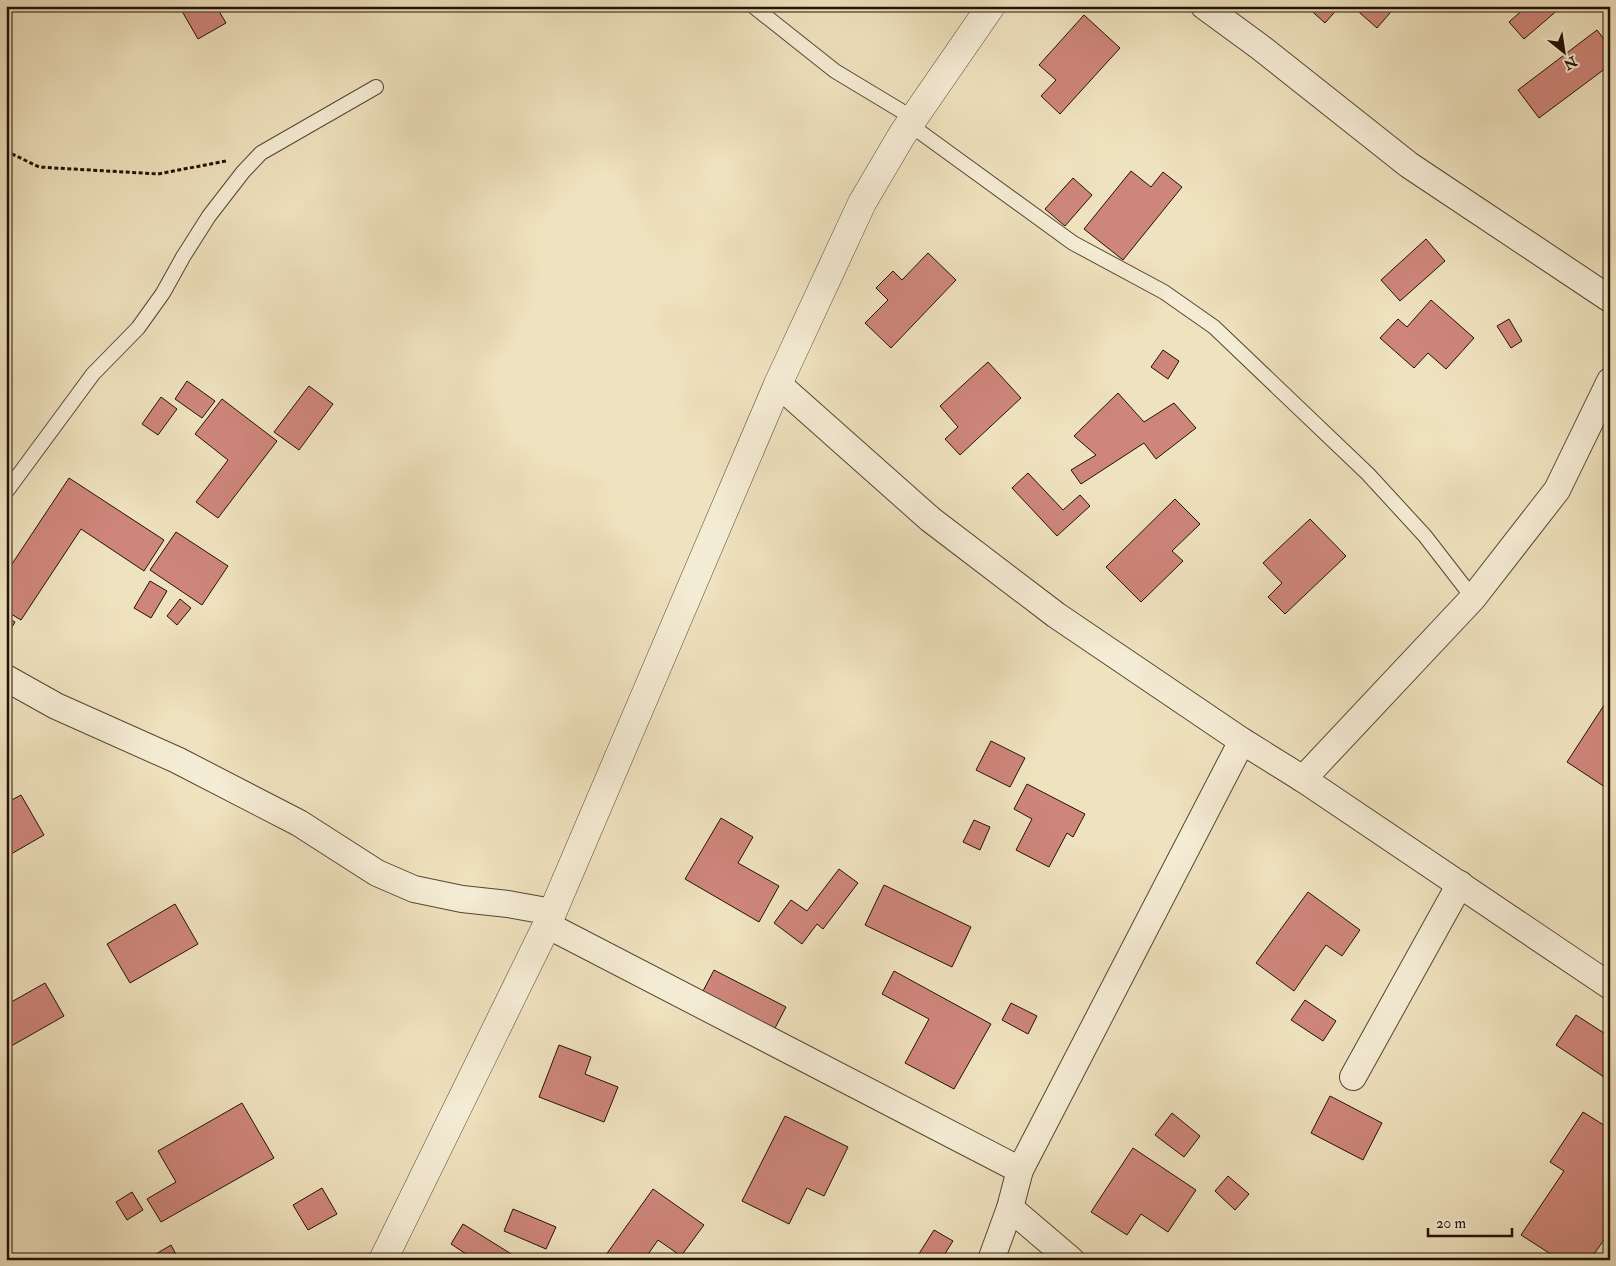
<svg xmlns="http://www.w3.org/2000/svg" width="1616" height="1266" viewBox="0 0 1616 1266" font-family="'IM FELL Double Pica',serif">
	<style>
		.building { fill: #ce867b; stroke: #221204 }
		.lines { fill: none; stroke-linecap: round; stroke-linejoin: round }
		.service-casing { stroke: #554632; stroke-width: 16 }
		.minor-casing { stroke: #554632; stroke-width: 28 }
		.tertiary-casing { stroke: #554632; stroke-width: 29 }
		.path { stroke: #221204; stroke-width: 3; stroke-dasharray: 4 2.5; stroke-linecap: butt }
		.service { stroke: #f5ecd5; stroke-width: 14 }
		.minor { stroke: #f5ecd5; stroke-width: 26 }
		.tertiary { stroke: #f5ecd5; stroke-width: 28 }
	</style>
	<rect width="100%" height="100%" fill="#efe2be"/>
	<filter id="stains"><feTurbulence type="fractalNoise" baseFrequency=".004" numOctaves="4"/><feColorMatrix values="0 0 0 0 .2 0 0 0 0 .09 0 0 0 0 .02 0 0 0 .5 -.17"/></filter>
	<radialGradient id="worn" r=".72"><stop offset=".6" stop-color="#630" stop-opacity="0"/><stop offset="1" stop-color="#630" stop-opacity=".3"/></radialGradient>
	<g class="building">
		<polygon points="179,6 216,6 226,23 198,39"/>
		<polygon points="1306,6 1340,6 1325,23"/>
		<polygon points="1352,6 1396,6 1377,28"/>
		<polygon points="1527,6 1559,6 1560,8 1524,39 1509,22"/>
		<polygon points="1084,15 1120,48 1060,114 1041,96 1056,80 1039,65"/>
		<polygon points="1597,30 1610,47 1610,65 1539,118 1518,90"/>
		<polygon points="1131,171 1151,187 1163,172 1182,187 1123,260 1084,229"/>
		<polygon points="1073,178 1092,195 1065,226 1045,209"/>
		<polygon points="1426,239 1445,261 1400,301 1381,280"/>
		<polygon points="928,253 956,280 891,348 865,323 888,300 876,288 893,271 902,280"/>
		<polygon points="1431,300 1474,338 1446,369 1428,353 1414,368 1380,338 1398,319 1407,327"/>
		<polygon points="1509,319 1522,341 1511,348 1497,326"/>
		<polygon points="1163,350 1179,361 1168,379 1151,367"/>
		<polygon points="988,362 1021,398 960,455 945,439 958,427 940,406"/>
		<polygon points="187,381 215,401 202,418 175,399"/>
		<polygon points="309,386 333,404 299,450 274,432"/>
		<polygon points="1118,393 1144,422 1174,403 1196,428 1156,459 1144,443 1081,484 1071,470 1096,455 1074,436"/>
		<polygon points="161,397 177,409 158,435 142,424"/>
		<polygon points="222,399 277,441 218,518 196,502 228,460 195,434"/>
		<polygon points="1028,473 1063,510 1080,495 1090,506 1057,536 1012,488"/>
		<polygon points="69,478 164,540 144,571 81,529 21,620 6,611 6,573"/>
		<polygon points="1175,499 1200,524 1172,551 1183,561 1141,602 1106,567"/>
		<polygon points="1310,519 1346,556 1285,614 1268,597 1282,583 1263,563"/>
		<polygon points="176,532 228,566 202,605 150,570"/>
		<polygon points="150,581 167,591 151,618 134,608"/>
		<polygon points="180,599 191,608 177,625 167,616"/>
		<polygon points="6,617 15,622 6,637"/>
		<polygon points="1610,696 1610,787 1608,789 1567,762"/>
		<polygon points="991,741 1025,758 1010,787 976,770"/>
		<polygon points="1027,784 1085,814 1073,837 1067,833 1049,867 1016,850 1032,819 1014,809"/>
		<polygon points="21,795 44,835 6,857 6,803"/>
		<polygon points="721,818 753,837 738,863 779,886 759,922 685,879"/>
		<polygon points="974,820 990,827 980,850 963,842"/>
		<polygon points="839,869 858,883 823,929 817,924 802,944 774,923 791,900 807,911"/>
		<polygon points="884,885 971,927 952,967 865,925"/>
		<polygon points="1308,892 1360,930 1342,956 1326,945 1294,991 1256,963"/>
		<polygon points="175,904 198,944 130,983 107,944"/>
		<polygon points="714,970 786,1007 774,1030 702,993"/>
		<polygon points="894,971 991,1024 954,1089 905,1063 929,1019 882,994"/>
		<polygon points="45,983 64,1016 6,1049 6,1005"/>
		<polygon points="1305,1000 1336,1021 1323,1041 1291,1020"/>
		<polygon points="1011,1003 1037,1016 1028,1034 1002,1020"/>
		<polygon points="1576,1015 1610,1037 1610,1081 1556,1045"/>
		<polygon points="559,1045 591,1057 585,1074 618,1087 604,1122 539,1097"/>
		<polygon points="1330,1096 1382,1123 1363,1160 1311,1133"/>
		<polygon points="242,1103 274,1158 161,1222 147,1199 176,1182 158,1151"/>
		<polygon points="1583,1112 1610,1129 1610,1231 1590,1260 1560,1260 1521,1235 1564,1171 1550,1162"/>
		<polygon points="1172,1113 1200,1136 1184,1157 1155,1135"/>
		<polygon points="785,1116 848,1147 824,1196 807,1188 789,1224 742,1201"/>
		<polygon points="1133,1148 1196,1190 1168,1232 1141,1214 1127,1235 1091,1212"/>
		<polygon points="1228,1176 1249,1194 1235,1210 1215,1191"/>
		<polygon points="322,1188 337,1214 308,1230 293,1205"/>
		<polygon points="653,1189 704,1225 681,1256 658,1240 644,1260 603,1259"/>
		<polygon points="132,1192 143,1210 127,1220 116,1202"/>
		<polygon points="513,1209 556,1227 546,1249 504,1231"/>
		<polygon points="463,1224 521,1260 475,1260 451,1244"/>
		<polygon points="934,1230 953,1241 941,1260 915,1260"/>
		<polygon points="171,1245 179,1260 146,1260"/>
	</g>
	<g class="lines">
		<defs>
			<g id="service">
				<polyline points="753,6 835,71 913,118"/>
				<polyline points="909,124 1073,243 1164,292 1214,327 1368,474 1425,536 1473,598"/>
				<polyline points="6,492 93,374 138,328 163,293 183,257 209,216 243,172 261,153 376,87"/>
			</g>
			<g id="minor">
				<polyline points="1204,6 1260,47 1409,165 1610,299"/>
				<polyline points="778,384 930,519 1056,615 1242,741 1303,779 1610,986"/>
				<polyline points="6,678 56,706 177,760 299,823 377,873 414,889 462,899 508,904 552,912"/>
				<polyline points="1303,779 1473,598 1557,490 1610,381"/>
				<polyline points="547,925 1020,1170"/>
				<polyline points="1353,1077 1460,884"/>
				<polyline points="1010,1208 1071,1260"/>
				<polyline points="991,1260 1010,1208 1020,1170 1242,741"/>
			</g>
			<polyline id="tertiary" points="383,1260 547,925 778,384 862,203 902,135 991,6"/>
		</defs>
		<use href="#service" class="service-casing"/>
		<use href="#minor" class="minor-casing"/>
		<use href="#tertiary" class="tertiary-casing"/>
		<polyline class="path" points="6,151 39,167 158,174 226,161"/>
		<use href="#service" class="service"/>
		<use href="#minor" class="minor"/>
		<use href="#tertiary" class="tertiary"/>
	</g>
	<rect width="1616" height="1266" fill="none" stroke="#efe2be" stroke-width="25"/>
	<rect x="8" y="8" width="1601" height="1251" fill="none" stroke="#221204" stroke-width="2.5"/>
	<rect x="12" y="12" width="1591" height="1241" fill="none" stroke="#221204"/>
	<g transform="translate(1564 52) rotate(150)" stroke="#f5ecd5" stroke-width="4" paint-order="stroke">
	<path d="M0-4L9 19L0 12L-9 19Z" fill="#221204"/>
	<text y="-8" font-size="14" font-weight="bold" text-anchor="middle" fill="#221204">N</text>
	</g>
	<path d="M1428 1228v8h84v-8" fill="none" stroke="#221204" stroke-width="2.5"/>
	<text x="1436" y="1228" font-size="15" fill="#221204" stroke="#f5ecd5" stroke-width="4" paint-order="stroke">20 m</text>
	<rect width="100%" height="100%" filter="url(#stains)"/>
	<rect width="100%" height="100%" fill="url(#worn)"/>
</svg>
